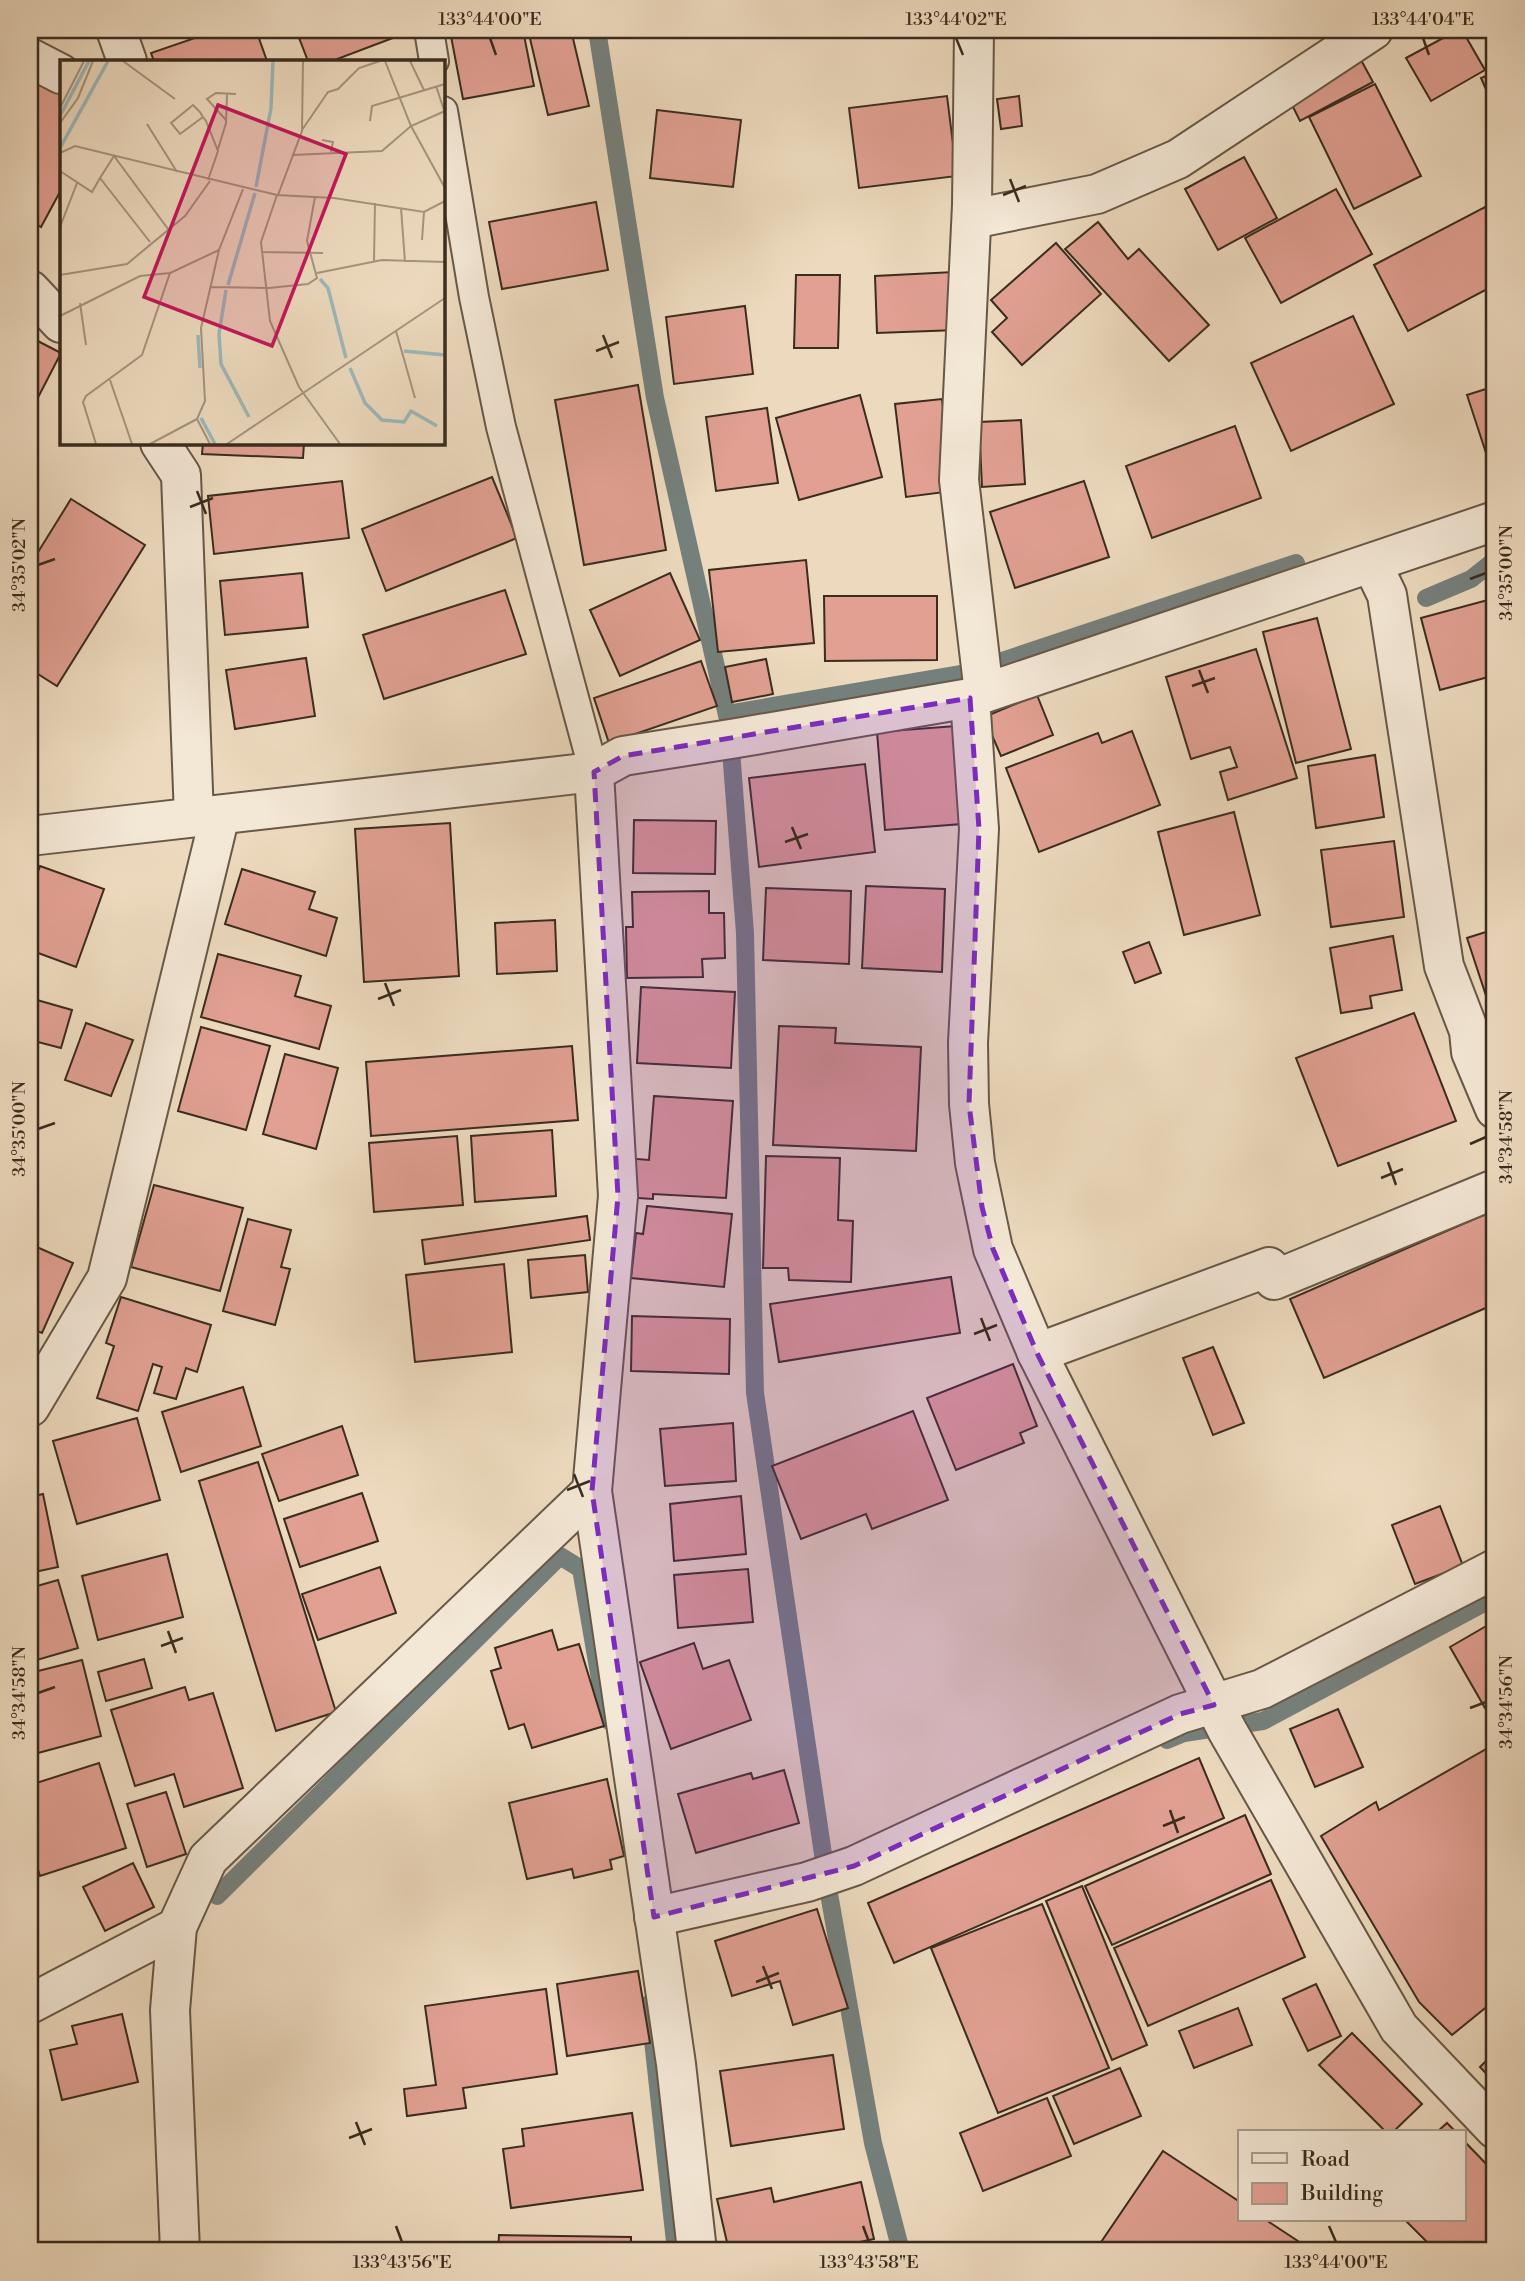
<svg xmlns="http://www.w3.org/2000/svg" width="1525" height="2281" viewBox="0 0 1525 2281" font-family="'Libre Bodoni',serif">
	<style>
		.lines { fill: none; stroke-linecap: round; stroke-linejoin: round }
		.stream { stroke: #75807d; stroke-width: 18 }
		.building { fill: #e1a092; stroke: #3a2c1f; stroke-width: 2 }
		.lane-casing { stroke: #675847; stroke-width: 32 }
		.street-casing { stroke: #675847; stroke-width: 42 }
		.lane { stroke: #f3e7d5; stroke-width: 28 }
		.street { stroke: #f3e7d5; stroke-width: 38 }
		.marked { fill: #7b2cbf; fill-opacity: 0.2; stroke: #7b2cbf; stroke-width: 5; stroke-dasharray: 14 9; stroke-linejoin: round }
		.ticks { fill: none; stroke: #3a2c1f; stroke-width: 2.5 }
		.inset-river { fill: none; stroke: #9db8bb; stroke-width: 3.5 }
		.inset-road { fill: none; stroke: #a5947e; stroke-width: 2 }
		.view { fill: #c2185b; fill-opacity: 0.15; stroke: #c2185b; stroke-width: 3.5 }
		.inset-edge { fill: none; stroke: #3a2c1f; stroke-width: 3.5 }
		.neatline { fill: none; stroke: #3a2c1f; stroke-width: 2.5 }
		.ticks-label { font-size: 18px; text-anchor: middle; fill: #3a2c1f }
	</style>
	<rect width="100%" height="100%" fill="#eddabe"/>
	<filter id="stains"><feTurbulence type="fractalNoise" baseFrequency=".00286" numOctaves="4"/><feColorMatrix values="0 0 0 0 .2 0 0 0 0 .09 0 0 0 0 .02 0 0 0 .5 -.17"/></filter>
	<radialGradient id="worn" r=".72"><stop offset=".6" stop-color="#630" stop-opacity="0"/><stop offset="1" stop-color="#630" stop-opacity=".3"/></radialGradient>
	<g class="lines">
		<g class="stream">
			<polyline points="597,30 655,398 729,724 745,933 755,1393 828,1888 873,2143 901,2251"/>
			<polyline points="1426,598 1471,579 1495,560"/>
			<polyline points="727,714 966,673 1296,563"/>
			<polyline points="1167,1740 1184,1733 1263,1721 1495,1597"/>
			<polyline points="217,1896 560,1556 581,1569 607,1720"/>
			<polyline points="649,2004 676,2251"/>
		</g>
	</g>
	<g class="building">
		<polygon points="218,30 256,30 267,61 154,61 151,53"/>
		<polygon points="296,30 414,30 332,61 308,61"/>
		<polygon points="457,30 523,30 534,86 463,99 450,31"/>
		<polygon points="528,30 571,30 589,106 548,115"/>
		<polygon points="1458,30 1462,30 1485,70 1431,101 1406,58"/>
		<polygon points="1361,60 1373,82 1300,121 1289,99"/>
		<polygon points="1495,72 1495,110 1481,78"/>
		<polygon points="38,78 61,91 61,190 41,227 30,220 30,94"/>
		<polygon points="1375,84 1421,176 1354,209 1309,117"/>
		<polygon points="947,96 957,176 859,188 849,108"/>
		<polygon points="1019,96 1022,126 1001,129 997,99"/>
		<polygon points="657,110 741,120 733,187 650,178"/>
		<polygon points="1244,157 1277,218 1218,250 1185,189"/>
		<polygon points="1336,189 1372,254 1281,303 1245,238"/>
		<polygon points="596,202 608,270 502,289 489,222"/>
		<polygon points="1485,207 1495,227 1495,285 1408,331 1374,265"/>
		<polygon points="1098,222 1128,259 1139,249 1209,325 1169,361 1065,249"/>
		<polygon points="1056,243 1101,294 1022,365 992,332 1007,318 991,300"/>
		<polygon points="954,272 957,330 877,333 875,276"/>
		<polygon points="796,275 840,275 838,348 794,348"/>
		<polygon points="745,306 753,374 674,384 666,317"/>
		<polygon points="1353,316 1394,404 1291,451 1251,363"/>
		<polygon points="30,337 61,353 30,413"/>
		<polygon points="638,385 666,550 584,565 555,400"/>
		<polygon points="1495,386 1495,457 1488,459 1467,395"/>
		<polygon points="860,395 882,477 799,500 776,418"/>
		<polygon points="942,399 953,491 906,497 895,404"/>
		<polygon points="767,408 778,483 716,491 706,417"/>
		<polygon points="1021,420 1025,484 982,487 979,422"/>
		<polygon points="1235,426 1261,498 1152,538 1126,466"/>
		<polygon points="203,443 304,443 303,458 202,454"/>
		<rect x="320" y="443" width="91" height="2"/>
		<polygon points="492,477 517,538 386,591 362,529"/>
		<polygon points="342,481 349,538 214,554 208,496"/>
		<polygon points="1084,481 1109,557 1015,588 990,512"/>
		<polygon points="71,499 145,545 57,686 30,669 30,565"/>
		<polygon points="806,560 814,643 718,652 709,570"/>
		<polygon points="302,573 308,627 225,635 220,581"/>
		<polygon points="670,573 700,640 620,676 590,610"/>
		<polygon points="505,590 526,654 384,699 363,635"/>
		<polygon points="824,596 937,596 937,660 825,661"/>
		<polygon points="1495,598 1495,688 1492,676 1440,690 1421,618"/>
		<polygon points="1317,618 1351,749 1296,763 1263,632"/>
		<polygon points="1256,649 1297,778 1228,800 1220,772 1237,767 1230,747 1191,759 1166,677"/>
		<polygon points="306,658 315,716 235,729 226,670"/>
		<polygon points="766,659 773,694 732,702 725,667"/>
		<polygon points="701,661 717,706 609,743 594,698"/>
		<polygon points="1037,695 1053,735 1001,756 984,717"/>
		<polygon points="956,726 962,824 885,830 877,732"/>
		<polygon points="1132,731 1160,805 1039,852 1006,768 1098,733 1102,743"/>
		<polygon points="1375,755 1384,817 1316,828 1308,766"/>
		<polygon points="865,764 875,852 759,867 749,778"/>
		<polygon points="1234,812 1260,915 1184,935 1158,832"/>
		<polygon points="634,820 716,821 715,874 633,873"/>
		<polygon points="450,823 459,976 364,982 355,829"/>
		<polygon points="1495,825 1495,856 1487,827"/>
		<polygon points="1394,841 1404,917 1331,927 1321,850"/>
		<polygon points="40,866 104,889 76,967 30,950 30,894"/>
		<polygon points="242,869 315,892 309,909 337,918 326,956 225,924"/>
		<polygon points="866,886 945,889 942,972 862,968"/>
		<polygon points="766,888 851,891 849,964 763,960"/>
		<polygon points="709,891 709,913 724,913 725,958 702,959 703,977 627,978 626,927 633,927 632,892"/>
		<polygon points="555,920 557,971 497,974 495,923"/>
		<polygon points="1495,929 1495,1023 1467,938"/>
		<polygon points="1393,936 1402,990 1370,996 1372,1008 1341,1013 1330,948"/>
		<polygon points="1149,942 1161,973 1135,983 1123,952"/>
		<polygon points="218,954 301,976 295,996 331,1006 319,1049 201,1017"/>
		<polygon points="641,987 735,992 731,1068 637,1063"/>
		<polygon points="30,998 72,1010 61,1048 30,1040"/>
		<polygon points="1414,1013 1456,1121 1338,1166 1296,1058"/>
		<polygon points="86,1023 133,1040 111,1096 65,1080"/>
		<polygon points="779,1026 836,1028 835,1043 921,1047 916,1151 773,1145"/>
		<polygon points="201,1027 270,1046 246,1130 178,1111"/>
		<polygon points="572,1046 578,1120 371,1136 366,1062"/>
		<polygon points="285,1054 338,1068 316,1149 263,1134"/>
		<polygon points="654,1096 733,1101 726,1198 653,1194 653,1199 622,1197 625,1158 649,1160"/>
		<polygon points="552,1130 556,1196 475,1202 471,1136"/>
		<polygon points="457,1136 463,1205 374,1212 369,1143"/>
		<polygon points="766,1156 840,1158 838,1220 853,1221 851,1282 789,1280 788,1268 763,1268"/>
		<polygon points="154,1185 243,1208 220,1291 131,1267"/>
		<polygon points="647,1206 732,1214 724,1287 631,1278 636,1233 643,1234"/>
		<polygon points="1495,1210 1495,1304 1324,1378 1290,1299"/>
		<polygon points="587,1216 590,1240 425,1264 422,1240"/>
		<polygon points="248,1219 291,1230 281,1267 290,1269 275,1325 223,1311"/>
		<polygon points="30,1244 73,1263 42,1333 30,1328"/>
		<polygon points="585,1255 588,1292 531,1298 528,1260"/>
		<polygon points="504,1264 512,1352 415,1362 406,1275"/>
		<polygon points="951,1277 960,1333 779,1362 770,1304"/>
		<polygon points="121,1297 211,1325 197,1372 186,1368 176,1399 154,1393 162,1367 153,1364 138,1411 97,1398 114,1346 106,1343"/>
		<polygon points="632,1316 730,1319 729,1374 631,1371"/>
		<polygon points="1213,1347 1244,1423 1213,1435 1183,1358"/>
		<polygon points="1013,1364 1037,1426 1020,1433 1024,1443 956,1470 927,1398"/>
		<polygon points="243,1387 261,1446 181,1472 162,1412"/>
		<polygon points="913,1411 948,1500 872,1529 866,1514 801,1539 772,1466"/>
		<polygon points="137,1418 160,1500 77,1524 53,1441"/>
		<polygon points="733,1423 736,1481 665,1486 660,1429"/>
		<polygon points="342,1426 358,1475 279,1501 262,1454"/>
		<polygon points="258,1462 336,1712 276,1731 199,1481"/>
		<polygon points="362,1493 378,1541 300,1567 284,1519"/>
		<polygon points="43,1494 58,1567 30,1573 30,1497"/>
		<polygon points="741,1496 746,1554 674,1561 670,1504"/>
		<polygon points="1440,1506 1463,1566 1415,1584 1392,1525"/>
		<polygon points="167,1554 183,1617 98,1640 82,1576"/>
		<polygon points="380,1567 396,1613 318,1640 302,1594"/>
		<polygon points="748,1569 753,1622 678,1628 674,1575"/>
		<polygon points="58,1580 78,1648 30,1662 30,1588"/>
		<polygon points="1495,1621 1495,1702 1485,1708 1450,1647"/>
		<polygon points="552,1630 558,1650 579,1644 604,1726 532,1748 524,1724 509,1729 491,1671 501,1668 495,1648"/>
		<polygon points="694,1643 703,1669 729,1660 751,1720 671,1749 640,1662"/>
		<polygon points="144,1659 152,1688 106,1701 98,1672"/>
		<polygon points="82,1660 101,1736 38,1753 30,1720 30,1673"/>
		<polygon points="185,1687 189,1700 213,1693 243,1788 184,1807 174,1774 135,1786 111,1710"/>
		<polygon points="1338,1709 1363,1767 1315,1787 1290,1729"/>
		<polygon points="1495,1744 1495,1955 1487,1962 1495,1972 1495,2000 1452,2035 1419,2002 1321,1836 1376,1802 1379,1810"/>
		<polygon points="1199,1758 1224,1818 894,1963 868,1903"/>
		<polygon points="99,1763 126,1848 40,1876 30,1844 30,1785"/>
		<polygon points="784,1770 799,1823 696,1853 678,1794 751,1773 753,1779"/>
		<polygon points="607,1779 624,1856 610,1860 612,1869 574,1878 572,1869 527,1879 509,1803"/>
		<polygon points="166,1792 186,1854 147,1867 127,1804"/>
		<polygon points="1245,1815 1271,1874 1112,1945 1085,1886"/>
		<polygon points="133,1863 154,1907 105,1931 83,1887"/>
		<polygon points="1271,1880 1305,1957 1148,2026 1114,1948"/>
		<polygon points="1082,1886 1147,2045 1112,2060 1046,1901"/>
		<polygon points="1042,1904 1109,2068 998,2113 931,1948"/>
		<polygon points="817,1909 848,2008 793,2025 780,1981 732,1996 715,1941"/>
		<polygon points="638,1971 650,2043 567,2056 557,1984"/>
		<polygon points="1316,1984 1341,2036 1308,2051 1283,1999"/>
		<polygon points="546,1989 557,2074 463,2088 466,2108 407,2116 404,2089 436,2085 425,2006"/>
		<polygon points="1238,2008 1252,2045 1194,2068 1179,2031"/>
		<polygon points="122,2014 138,2082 62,2100 50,2050 77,2044 72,2026"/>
		<polygon points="1352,2033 1422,2104 1393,2132 1386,2132 1319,2065"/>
		<polygon points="1495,2052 1495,2083 1480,2067"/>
		<polygon points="833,2055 844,2129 731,2146 720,2071"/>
		<polygon points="1120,2068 1141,2116 1074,2144 1053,2096"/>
		<polygon points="1047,2098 1071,2156 983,2191 960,2133"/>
		<polygon points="632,2113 643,2190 511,2208 503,2149 524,2146 522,2129"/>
		<polygon points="1447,2123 1456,2132 1437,2132"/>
		<polygon points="1464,2141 1495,2173 1495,2251 1436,2251 1405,2220 1464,2220"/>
		<polygon points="1163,2151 1240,2202 1240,2220 1266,2220 1313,2251 1095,2251"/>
		<polygon points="861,2182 874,2239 817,2251 729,2251 717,2199 771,2188 774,2202"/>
		<polygon points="499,2235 631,2237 631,2251 498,2251"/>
	</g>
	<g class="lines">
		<defs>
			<g id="lane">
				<polyline points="429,30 434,61"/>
				<polyline points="443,111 474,297 501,427 594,772"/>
			</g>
			<g id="street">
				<polyline points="116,30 127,61"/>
				<polyline points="974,30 972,205 959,480 984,693"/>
				<polyline points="30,58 61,74"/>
				<polyline points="972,219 1097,194 1178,159 1373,30"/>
				<polyline points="30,290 61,323"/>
				<polyline points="160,443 181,475 194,817"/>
				<polyline points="1372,564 1387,595 1444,966 1469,1031 1471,1052 1495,1109"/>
				<polyline points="970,698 979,829 968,1043 969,1104 975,1163 993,1249 1037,1353 1227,1730 1399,2028 1495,2129"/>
				<polyline points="594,772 618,1196 592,1491 676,2064 697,2251"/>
				<polyline points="30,836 594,772 623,756 737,738 970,698 1495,521"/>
				<polyline points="1037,1353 1269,1267 1274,1280 1495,1189"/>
				<polyline points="30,1407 107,1278 220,815"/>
				<polyline points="654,1917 807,1882 854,1866 1180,1714 1262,1689 1495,1569"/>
				<polyline points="30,2004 177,1927"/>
				<polyline points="180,2251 170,2010 177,1927 208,1859 592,1491"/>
			</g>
		</defs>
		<use href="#lane" class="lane-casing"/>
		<use href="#street" class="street-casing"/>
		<use href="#lane" class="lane"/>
		<use href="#street" class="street"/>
	</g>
	<path class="marked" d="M970,698L979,829L969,1104L982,1207L993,1249L1037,1353L1214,1705L1180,1714L854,1866L654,1917L592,1491L618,1196L594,772L623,756Z"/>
	<path class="ticks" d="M490,38L496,55M956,38L963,55M1423,38L1429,55M1010,179L1019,202M1003,195L1026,186M603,335L612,358M596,351L619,342M197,491L206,514M190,507L213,498M38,565L55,559M1470,579L1486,573M1199,670L1208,693M1192,686L1215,678M792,827L801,849M785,842L808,834M385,983L394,1006M378,999L401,990M38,1129L55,1123M1470,1144L1486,1137M1388,1162L1396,1185M1381,1178L1403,1169M981,1318L990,1341M974,1334L997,1325M574,1474L583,1497M567,1490L590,1481M168,1631L176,1653M161,1646L183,1638M38,1693L55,1687M1470,1708L1486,1702M1170,1810L1178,1833M1163,1826L1185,1817M763,1966L772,1989M756,1982L779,1973M356,2122L365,2145M349,2138L372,2129M396,2226L402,2242M863,2226L869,2242M1329,2226L1336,2242"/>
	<g transform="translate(60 60)">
		<rect width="385" height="385" fill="#eddabe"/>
		<path class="inset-river" d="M0,56L29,1M0,88L48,1M196,127L211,48L213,1M260,219L268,228L286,298M168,225L195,133M166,230L159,274L161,304L189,357M138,275L140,308M344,291L385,295M290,308L305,343L322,360L344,362L351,351L377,366M141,358L155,384"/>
		<path class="inset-road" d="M63,1L115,39M325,1L351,66L385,128M350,1L364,30M376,26L385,53M0,48L24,1M143,57L120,74L111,63L133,45L140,52L143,57L146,61L158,91L148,120M166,60L147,39L156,33L176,34M310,61L312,46L385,24M0,63L18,38L33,1M87,64L117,112M242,70L268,32L278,29L299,8L320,1M262,80L273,82L271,92M158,89L166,63L167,34M0,93L15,86L217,135L274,138L364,152L385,141M232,95L322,91L351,66L385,51M0,111L32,132L40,118M217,135L201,182L210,261L239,327L280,384M218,135L242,71L243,1M341,148L345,202M0,167L17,123M362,180L364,152M90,182L40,118L54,96L108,169M201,192L263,193M314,201L315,143M257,213L322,200L385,202M0,215L67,204L125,156L150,121M151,227L209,228L248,224L257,218L247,181L255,137M20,243L26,285M0,256L80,216L110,213M336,271L355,338M50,320L72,384M36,384L23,342L26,336L82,295L110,213L159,190M90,384L137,359M150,384L137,359L145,341L141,268L159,190L183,129M167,384L385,238"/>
		<path class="view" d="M158,45L286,94L212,286L84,237Z"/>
		<rect width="385" height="385" class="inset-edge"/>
	</g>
	<rect width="1525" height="2281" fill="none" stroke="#eddabe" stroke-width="77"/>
	<rect x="1238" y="2130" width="228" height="91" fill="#f3e7d5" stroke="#a99c8c" stroke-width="2"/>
	<rect x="1252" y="2153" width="35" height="10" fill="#f3e7d5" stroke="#a99c8c" stroke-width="2"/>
	<text x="1301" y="2166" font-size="21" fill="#3a2c1f">Road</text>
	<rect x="1252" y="2183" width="35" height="21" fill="#e1a092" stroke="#a99c8c" stroke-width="2"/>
	<text x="1301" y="2200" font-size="21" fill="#3a2c1f">Building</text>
	<rect x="38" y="38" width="1448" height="2204" class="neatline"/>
	<g class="ticks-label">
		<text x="490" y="25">133°44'00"E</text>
		<text x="956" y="25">133°44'02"E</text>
		<text x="1423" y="25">133°44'04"E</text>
		<text transform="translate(19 565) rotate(-90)" y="6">34°35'02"N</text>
		<text transform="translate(1506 573) rotate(-90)" y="6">34°35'00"N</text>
		<text transform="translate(19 1129) rotate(-90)" y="6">34°35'00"N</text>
		<text transform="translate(1506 1137) rotate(-90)" y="6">34°34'58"N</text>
		<text transform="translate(19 1693) rotate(-90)" y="6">34°34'58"N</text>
		<text transform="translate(1506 1702) rotate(-90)" y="6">34°34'56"N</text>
		<text x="402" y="2268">133°43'56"E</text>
		<text x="869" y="2268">133°43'58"E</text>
		<text x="1336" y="2268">133°44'00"E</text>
	</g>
	<rect width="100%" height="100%" filter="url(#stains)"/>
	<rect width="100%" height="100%" fill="url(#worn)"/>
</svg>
